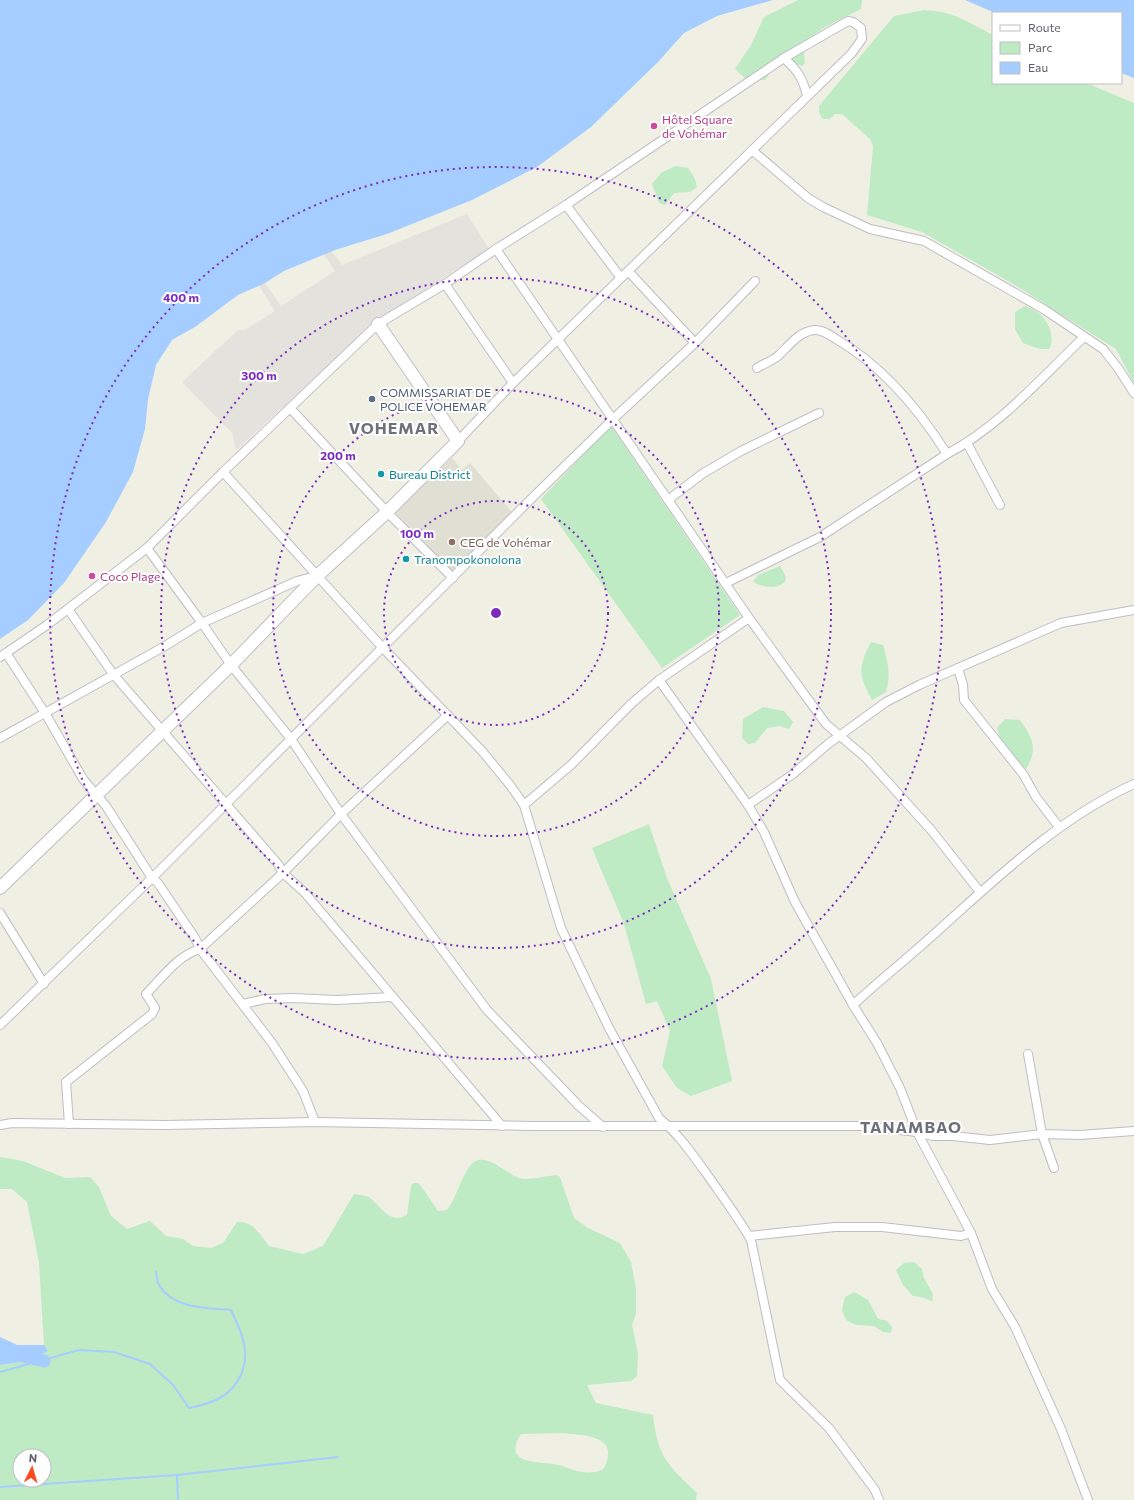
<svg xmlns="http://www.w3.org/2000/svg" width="1134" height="1500" viewBox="0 0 1134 1500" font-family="Commissioner,sans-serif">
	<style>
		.industrial { fill: #e4e2dc; fill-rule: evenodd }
		.education { fill: #e0dfd3 }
		.green { fill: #beeac4; fill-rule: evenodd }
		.water { fill: #a6cdff }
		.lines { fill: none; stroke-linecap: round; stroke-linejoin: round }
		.stream { stroke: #a6cdff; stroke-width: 2 }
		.river { stroke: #a6cdff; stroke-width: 13 }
		.street-casing { stroke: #bcbec5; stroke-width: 10 }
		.secondary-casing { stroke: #bdbfc7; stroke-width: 14 }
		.street { stroke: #fff; stroke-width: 8 }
		.secondary { stroke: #fff; stroke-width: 12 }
		.ring { fill: none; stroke: #7b2cbf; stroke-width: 2; stroke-dasharray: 2 4 }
		.hotel-dot { fill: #d1479c; stroke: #fff; stroke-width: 1.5 }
		.service-dot { fill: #5c6f8a; stroke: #fff; stroke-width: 1.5 }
		.culture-dot { fill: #0f9aa8; stroke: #fff; stroke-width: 1.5 }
		.education-dot { fill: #8d6e63; stroke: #fff; stroke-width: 1.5 }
		.labels { text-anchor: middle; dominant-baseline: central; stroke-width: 4; stroke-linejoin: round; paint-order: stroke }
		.hotel-label { font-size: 12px; fill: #b23c85; stroke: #fff; text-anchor: start }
		.service-label { font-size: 12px; fill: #4e5e75; stroke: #fff; text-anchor: start }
		.culture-label { font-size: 12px; fill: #0d838f; stroke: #fff; text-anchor: start }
		.education-label { font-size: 12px; fill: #785e54; stroke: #fff; text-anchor: start }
		.district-label { font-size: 16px; font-weight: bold; letter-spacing: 1px; fill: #6d7179; stroke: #fff }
		.centre { fill: #7b2cbf; stroke: #fff; stroke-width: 2 }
		.ring-label { font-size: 12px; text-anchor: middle; font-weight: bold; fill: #7b2cbf; stroke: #fff; stroke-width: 4; stroke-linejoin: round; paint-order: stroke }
	</style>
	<rect width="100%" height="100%" fill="#f0efe4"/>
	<path class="industrial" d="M467,214L489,249L382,317L236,450L232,433L182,382L238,330H245L275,311L254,278L323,240L342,265ZM317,244L335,271L281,306L260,275Z"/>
	<polygon class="education" points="452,458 462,470 470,463 512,512 452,571 395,512"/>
	<g class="green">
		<polygon points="798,0 862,0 861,9 825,27 803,42 805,63 802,66 793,63 784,53 765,80 745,78 735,69 751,45 764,17"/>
		<path d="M924,10C955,12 966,21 993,35V83H1086L1134,103V383L1116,349L1015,285L922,232L867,215L873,146L870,139L842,114H835L830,119H823L819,113V106L894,16Z"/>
		<polygon points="675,166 688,168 695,179 697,187 690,192 674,193 665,205 659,203 652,184 661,173"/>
		<path d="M1025,306C1029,308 1034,310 1037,312C1048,319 1056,338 1049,349H1040L1023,343L1015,329V312Z"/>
		<polygon points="611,426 740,615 662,668 541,499"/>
		<path d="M780,566L786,577L785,582C775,590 763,587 753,582L758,575Z"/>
		<path d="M871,642L883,645C888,661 891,676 886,692L872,700C858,674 858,668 871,642Z"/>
		<polygon points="763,707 784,711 793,722 789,729 780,726 767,728 755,743 748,744 742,738 743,719"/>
		<path d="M1005,719L1020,720C1033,738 1038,750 1026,769L1002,744L997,728Z"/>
		<polygon points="649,824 667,878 711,979 732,1081 691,1096 677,1088 662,1066 670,1031 657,1001 646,1004 624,924 592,848"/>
		<path d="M0,1157L23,1161L65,1178L90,1177L99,1187L111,1216L127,1229L150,1221L166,1236L183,1239L193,1246L211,1248L223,1243L237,1222C253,1221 260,1234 269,1246L303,1254L323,1246L354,1194C359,1195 366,1195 370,1198C381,1206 389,1225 407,1215L411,1186L413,1183H418L421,1186L438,1211L447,1210C457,1197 460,1179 470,1166C483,1148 506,1174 519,1178C526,1181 547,1176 556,1175L560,1177L574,1218L588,1228L620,1243L631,1262L636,1288V1314L632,1325L638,1354L637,1376L631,1381L587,1385L596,1403L653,1415C658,1458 667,1464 697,1493L696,1500H0V1365L28,1361L48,1351L44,1345L39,1262L27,1202L12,1189H0ZM521,1434C538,1434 610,1427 608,1453C608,1460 606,1466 602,1470C583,1476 576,1470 559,1465C542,1461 500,1466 521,1434ZM20,1456H44V1480H20Z"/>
		<polygon points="914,1262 922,1269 924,1278 933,1294 932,1301 921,1297 913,1296 903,1285 896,1270 904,1263"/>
		<polygon points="854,1292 868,1300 878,1319 887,1321 892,1327 891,1333 883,1332 874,1326 856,1325 846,1320 842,1310 845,1297"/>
	</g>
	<g class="water">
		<polygon points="0,0 773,0 717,16 684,33 658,62 591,127 537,167 472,200 387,234 335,250 284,271 263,284 238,295 195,327 172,340 156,365 148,399 145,429 133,472 106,522 64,583 28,620 0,639"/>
		<polygon points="965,0 1134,0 1134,78 1121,73 1121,13 995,13"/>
		<polygon points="0,1337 17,1345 44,1345 48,1351 28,1361 0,1365"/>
	</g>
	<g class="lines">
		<g class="stream">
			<path d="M0,1372L79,1350L114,1352L150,1364L173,1385L189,1408C212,1403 230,1398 241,1375C244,1367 246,1360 245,1351C244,1337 237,1323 231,1310C207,1308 173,1309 159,1285C157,1282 157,1276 156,1272"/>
			<polyline points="177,1475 178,1500"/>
			<polyline points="0,1487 177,1475 338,1457"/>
		</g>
		<polyline class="river" points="0,1349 5,1352 44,1361"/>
		<defs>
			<g id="street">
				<path d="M784,58C798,71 802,77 807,95"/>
				<polyline points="753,151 808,198 823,207 870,229 924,241 1045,310 1103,349 1118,368 1134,393"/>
				<polyline points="566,205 621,278"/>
				<polyline points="496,249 749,618 826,724 866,758 932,831 980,892"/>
				<polyline points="629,272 695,343"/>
				<polyline points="445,284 513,383"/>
				<path d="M757,368C763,364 772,361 778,356C789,346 798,332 814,330C821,329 830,335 836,339C883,366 918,408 947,454"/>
				<polyline points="290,408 387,512 453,578"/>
				<polyline points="967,443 1000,505"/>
				<path d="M223,472L382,647L482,751L510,785L524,805L561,928L609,1028L659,1118C680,1135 695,1158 711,1180C725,1200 739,1219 751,1240L780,1380L829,1428L875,1490L879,1500"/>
				<polyline points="668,500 702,474 741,451 819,413"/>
				<polyline points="147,548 202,623 231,665 291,739 341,814 487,1010 579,1106 603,1127"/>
				<path d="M726,583L820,537L947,454C999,427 1042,377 1084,337"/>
				<polyline points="68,609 113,674 278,864 283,873 305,893 502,1126"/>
				<polyline points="6,653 45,713 83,779 106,806 152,878 158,883 195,938 200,949 272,1043 303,1091 315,1122"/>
				<polyline points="0,657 47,625 147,548 223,472 378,324 445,284 496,249 566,205 784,58 848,21 853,22 861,28 862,39 851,54 513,383 458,441"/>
				<polyline points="958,668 963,685 964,700 1023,774 1036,797 1059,827"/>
				<polyline points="659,680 748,805 764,832 795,902 853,1005 877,1043 900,1088 917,1132 971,1233 992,1289 1015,1327 1061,1429 1088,1500"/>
				<polyline points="0,738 165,646 202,623 297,581 316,576"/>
				<polyline points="524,805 571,765 631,704 659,680 749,618"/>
				<polyline points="748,805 793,774 828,744 886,702 919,685 1061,623 1134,610"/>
				<polyline points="0,913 44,984"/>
				<polyline points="243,1004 265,999 293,998 337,1000 393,997"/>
				<path d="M853,1005C882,978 913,954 942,927C1001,874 1061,817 1134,784"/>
				<polyline points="0,1025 152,878 533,497 612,420 695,343 755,281"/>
				<polyline points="1028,1054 1042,1134 1054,1168"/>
				<path d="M69,1124L66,1082L152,1014L155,1008L146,994C163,977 177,956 200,949L283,873L341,814L448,715"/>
				<polyline points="0,1125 12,1123 165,1125 315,1122 532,1126 865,1126 917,1132 933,1136 953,1136 990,1140 1042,1134 1080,1135 1134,1131"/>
				<polyline points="749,1236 835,1227 882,1227 961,1236 971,1233"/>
			</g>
			<polyline id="secondary" points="0,888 231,665 317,576 387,512 458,441 378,324"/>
		</defs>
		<use href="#street" class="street-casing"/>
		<use href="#secondary" class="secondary-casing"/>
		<use href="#street" class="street"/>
		<use href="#secondary" class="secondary"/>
	</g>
	<g class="ring">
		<circle cx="496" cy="613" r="112"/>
		<circle cx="496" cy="613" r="223"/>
		<circle cx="496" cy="613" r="335"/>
		<circle cx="496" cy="613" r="446"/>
	</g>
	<g class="hotel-dot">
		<circle cx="654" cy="126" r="4"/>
		<circle cx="92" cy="576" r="4"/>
	</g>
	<circle class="service-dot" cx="372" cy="399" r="4"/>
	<g class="culture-dot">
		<circle cx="381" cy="474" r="4"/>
		<circle cx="406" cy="559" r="4"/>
	</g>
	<circle class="education-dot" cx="452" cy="542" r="4"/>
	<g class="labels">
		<g class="hotel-label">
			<text x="662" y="119">Hôtel Square<tspan x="662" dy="14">de Vohémar</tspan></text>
			<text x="100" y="576">Coco Plage</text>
		</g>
		<g class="service-label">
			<text x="380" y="392">COMMISSARIAT DE<tspan x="380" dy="14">POLICE VOHEMAR</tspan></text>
		</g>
		<g class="culture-label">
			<text x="389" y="474">Bureau District</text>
			<text x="414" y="559">Tranompokonolona</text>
		</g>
		<g class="education-label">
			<text x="460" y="542">CEG de Vohémar</text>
		</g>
		<g class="district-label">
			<text x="394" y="427">VOHEMAR</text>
			<text x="911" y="1126">TANAMBAO</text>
		</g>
	</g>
	<circle cx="496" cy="613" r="6" class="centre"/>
	<g class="ring-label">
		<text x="181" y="302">400 m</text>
		<text x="259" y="380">300 m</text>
		<text x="338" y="460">200 m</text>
		<text x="417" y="538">100 m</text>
	</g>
	<rect x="992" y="12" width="130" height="72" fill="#ffffff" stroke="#bebfc2"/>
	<rect x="1000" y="25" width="20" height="6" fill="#ffffff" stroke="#bebfc2"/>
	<text x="1028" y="32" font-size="12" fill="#5c5f67">Route</text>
	<rect x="1000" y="42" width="20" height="12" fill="#beeac4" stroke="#bebfc2"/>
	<text x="1028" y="52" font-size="12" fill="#5c5f67">Parc</text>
	<rect x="1000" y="62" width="20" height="12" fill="#a6cdff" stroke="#bebfc2"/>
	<text x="1028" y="72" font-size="12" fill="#5c5f67">Eau</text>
	<g transform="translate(32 1468) rotate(5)"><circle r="19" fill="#ffffff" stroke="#bebfc2"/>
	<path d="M0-3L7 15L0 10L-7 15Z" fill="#fb4c20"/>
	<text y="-6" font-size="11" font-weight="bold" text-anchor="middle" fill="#5c5f67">N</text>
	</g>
</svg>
